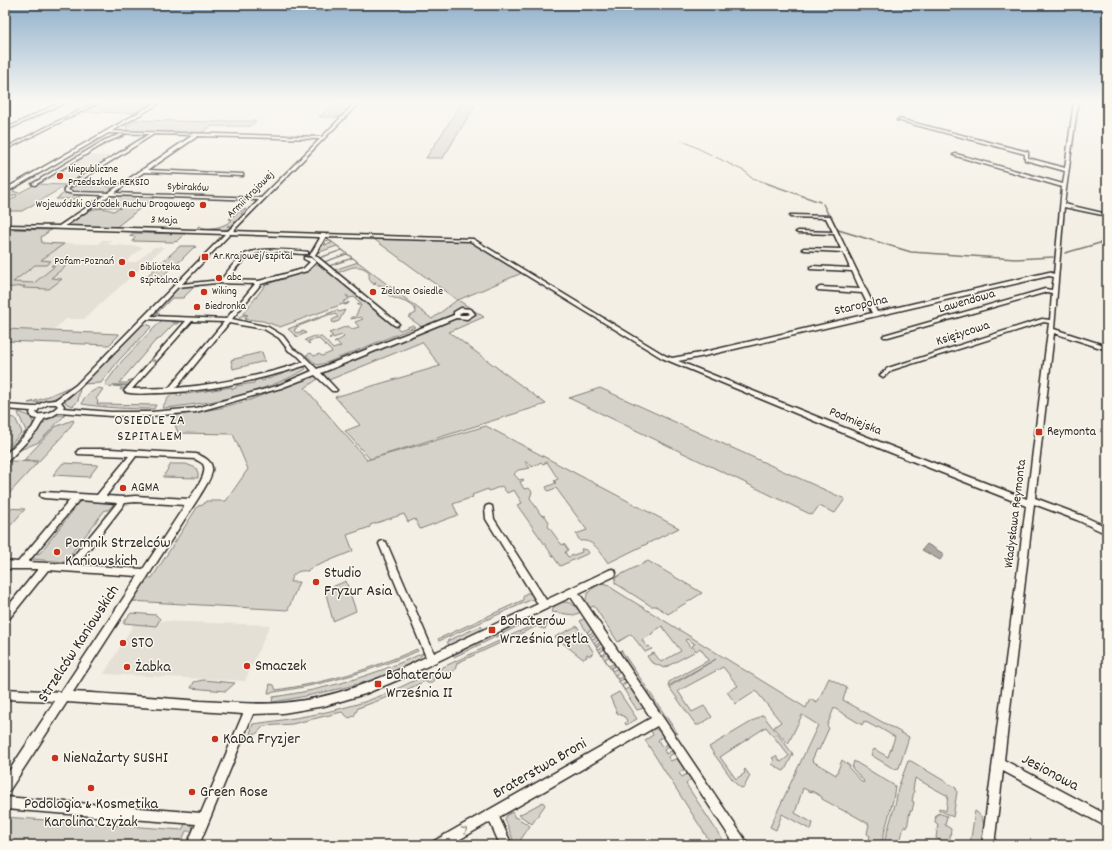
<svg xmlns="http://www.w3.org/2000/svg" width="1112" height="850" viewBox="0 0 1112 850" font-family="Dekko,sans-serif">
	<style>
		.built { fill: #e4e0d6 }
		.green { fill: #d5d2c9; stroke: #807e7a }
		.water { fill: #aca9a2; stroke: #787772 }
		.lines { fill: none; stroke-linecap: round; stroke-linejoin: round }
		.stream-far1 { stroke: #787772; stroke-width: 1 }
		.stream { stroke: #787772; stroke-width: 1.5 }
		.minor-casing { stroke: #2b2b2b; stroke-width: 3 }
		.secondary-casing { stroke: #2b2b2b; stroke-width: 3 }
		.minor { fill: #fbf7ec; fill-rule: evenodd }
		.secondary { fill: #fbf7ec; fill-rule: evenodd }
		.oneway { stroke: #93918c }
		.poi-dot { fill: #c8321e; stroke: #fbf7ec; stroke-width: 1.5 }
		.labels { text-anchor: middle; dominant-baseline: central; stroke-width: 3; stroke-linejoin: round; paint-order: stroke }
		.far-poi-label { font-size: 11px; fill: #2b2b2b; stroke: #fbf7ec; text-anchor: start }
		.far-street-label { font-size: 11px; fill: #2b2b2b; stroke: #fbf7ec }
		.street-label { font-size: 13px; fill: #2b2b2b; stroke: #fbf7ec }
		.poi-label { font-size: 13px; fill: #2b2b2b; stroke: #fbf7ec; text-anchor: start }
		.neighbourhood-label { font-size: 14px; letter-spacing: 1px; fill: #2b2b2b; stroke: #fbf7ec }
		.near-poi-label { font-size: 16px; fill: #2b2b2b; stroke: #fbf7ec; text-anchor: start }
		.near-street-label { font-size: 16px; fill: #2b2b2b; stroke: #fbf7ec }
	</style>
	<rect width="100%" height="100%" fill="#f3efe4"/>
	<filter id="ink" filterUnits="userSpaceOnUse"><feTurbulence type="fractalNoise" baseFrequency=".025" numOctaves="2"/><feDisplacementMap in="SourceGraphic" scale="8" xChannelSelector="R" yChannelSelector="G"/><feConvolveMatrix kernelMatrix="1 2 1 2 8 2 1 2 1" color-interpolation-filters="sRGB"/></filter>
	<g filter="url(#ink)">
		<g class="built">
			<polygon points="85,155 113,156 76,180 45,179"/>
			<polygon points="5,229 51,230 41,237 43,243 100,244 99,243 102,240 111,240 108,243 103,244 143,247 126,262 136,262 154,247 164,247 84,319 66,319 40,342 5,341"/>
			<polygon points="136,620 270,625 245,681 104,674"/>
		</g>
		<g class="green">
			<polygon points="102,102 152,102 133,113 82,112"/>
			<polygon points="336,102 356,102 341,117 319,117"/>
			<polygon points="462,103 476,104 443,158 426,158"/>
			<polygon points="137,120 216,122 221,121 256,121 250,126 212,126 199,134 137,133 127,131 126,126"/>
			<polygon points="100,182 106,182 104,183 105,186 117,189 109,194 104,195 82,195 75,199 56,199 63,194 66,189 76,186 93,186"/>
			<polygon points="36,184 67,185 22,211 5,211 5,201 8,202 17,196 16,194 5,200 5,192 16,187 13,191 19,193"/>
			<path d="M110,195L156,196L115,228L66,226C78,213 96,204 113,211L121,208C114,205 101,209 93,207Z"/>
			<path d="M246,209L241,214L245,215L234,226H227L233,227C220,233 208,230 195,230L199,226C207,231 225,227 232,220L229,219C234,215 240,210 246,209Z"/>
			<path d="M5,229L51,230L41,237L42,243L64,244L41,260L51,261L46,265H35L13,282L34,283L55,266H51L56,262H71L51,278L62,279L49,289L23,288L25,286C20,286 12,288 5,287Z"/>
			<polygon points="133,233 185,234 178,241 173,242 132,241 136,237 129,236"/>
			<path d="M371,237L471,241L522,273L458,300L484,317L449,332L546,404L370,459L345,431L360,425L335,397L440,366L422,342L329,380L322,372L453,319C461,318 470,321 474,313C464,302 457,313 449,316C441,320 431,325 422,327L408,317L416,313C416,302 398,301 390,296L387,294L389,292H385V286L373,284L376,282L372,283C369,280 369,277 369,272C358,262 348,269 337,273L332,269L334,270L358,262L353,258L329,266L331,267L327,265L329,266L352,258L347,254L324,262L325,263L322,261L324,262L347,254L342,250L319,258L320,259L317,257L319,258L342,250L337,246L314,254L315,252H318L324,243L322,242L326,243L324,245L332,243L330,241L323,240L331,241L432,319L457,300Z"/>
			<polygon points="180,246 195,246 196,247 193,248 177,264 161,263"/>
			<path d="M318,263L400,330L413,325L415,327L326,363L317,365L306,355L311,353L314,356L319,354L322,356L332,352L319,339L308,341L310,343L309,344L305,340C321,332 322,337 333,349L341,346L337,342L334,343L344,337L342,335L330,339L329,338L333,336L329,333L348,326L352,329L359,327L355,322L363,319L361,317L351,319V317H355L361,305H357L361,303L354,297L350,298L346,295L349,299L343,302L345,304L349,302L348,304L345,305L343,304L280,327L263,321L245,319L247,317L239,318L242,315H248L243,314L266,284L287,278V277L307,271Z"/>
			<polygon points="159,265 174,265 160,279 144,279"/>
			<polygon points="196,284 199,286 194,287 183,298 172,298 156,314 160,314 154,316 151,315 177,287"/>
			<polygon points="337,310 339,312 345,310 339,321 333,323 332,320 338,317 335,314 331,314 296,327 296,329 294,330 296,333 303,331 306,333 297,337 288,329"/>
			<polygon points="162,320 172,320 171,322 177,323 180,321 177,324 174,324 158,340 156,340 119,383 127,383 130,380 133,380 129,385 113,385 129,386 120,390 122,387 113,386 111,388 105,384 122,361"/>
			<polygon points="141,324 149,325 151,327 119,360 101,383 82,384"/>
			<polygon points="5,329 119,334 119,335 109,345 5,341"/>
			<polygon points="262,352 265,361 233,369 231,360"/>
			<path d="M302,367H305L306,369C271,389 228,400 189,405C180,406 170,408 162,408C166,401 169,394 177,393V396H181L182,392L187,391L186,394L232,387V389L236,388V386L254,383L255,380L261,378L262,381L265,380L264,377L268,379Z"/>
			<path d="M314,375L319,378L305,388L367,460L486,426L679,528L608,563C601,553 594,539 580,541L576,534L587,530L556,488L548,491L546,487L556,483L554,481L558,479L547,462L543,464L541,462L532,467L527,461L525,462L530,468L518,470L514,474L519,480L523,479L524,480L520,482L524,489L529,488L532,492L530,498L541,515L545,516L549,522L548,526L561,544L565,545L568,550L565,552L568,557L582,552L581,549H582L587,550L589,553L560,566L517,505L522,503L514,490L507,493L502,486L489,491L488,489L472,495L473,497L453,504L458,515L420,529L415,519L408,522L404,514L370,525V527L347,535L353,551L309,569L308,571C299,570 293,572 290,582H299L288,610L131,601L146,578H152L198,506L203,505L206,501H226L248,469L233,434L178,433L172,416L220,408L250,400Z"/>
			<path d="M69,387H73C61,398 44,403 28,403L42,399Z"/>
			<polygon points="79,388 80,388 78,401 73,406 67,404 65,402"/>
			<path d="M98,388L103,389L96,399L98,401L97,404L156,405L154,409C129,409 106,408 82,404C83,395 92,392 98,388Z"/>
			<polygon points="600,388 845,499 835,513 819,506 812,515 569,398"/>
			<polygon points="19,412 30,416 33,422 33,426 5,455 5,452 26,431 18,413"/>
			<path d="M55,415H65L39,442L20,450C26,439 44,420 55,415Z"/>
			<polygon points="5,417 15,418 22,432 5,450"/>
			<polygon points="73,420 74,421 68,430 39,461 24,460 55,427"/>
			<polygon points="11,461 38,462 5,498 5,467"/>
			<polygon points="63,463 98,465 89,477 53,475"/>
			<polygon points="171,464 186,464 196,468 198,473 198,478 163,477"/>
			<polygon points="83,501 111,503 113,505 108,510 105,510 71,554 74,555 71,560 66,562 32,559 34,555 40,553 75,508 73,507 76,503"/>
			<polygon points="5,508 25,509 11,525 5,525"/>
			<polygon points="648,561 702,593 668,614 656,606 651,606 615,583 615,579 618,576"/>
			<polygon points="346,581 356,611 333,621 325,590"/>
			<path d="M603,583L609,585L613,589L806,708L810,699L817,703L829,678L847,688L843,700L909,737L899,768L894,769L871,755L874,749L888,757L895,737L878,727L877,728L864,721L862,725L834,708L827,726L829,728L819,750L817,749L812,760L814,762L836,775L842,760L850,766L849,768L863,783L864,781L852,768L854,761L895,786L893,800L881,845H868L870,836L867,834L869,824L846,811V812L822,799V797L812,791L811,792L803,788L795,813L813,823L811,830L782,814L776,830L770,827L818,725L802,715L788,744L774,727L781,722L756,691L736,704L727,692L738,686L723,667L678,691L692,712L704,706L712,717L699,725H696L669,687L716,659L668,686L669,682L709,660L700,648L696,651L692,646L695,644L687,639L685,640L694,652L664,668L651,662L647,656L654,653L661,662L681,651L662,626L652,633V634L642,640L647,647L649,646L652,649L645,652L631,634L618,642L594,606L589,608C581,595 591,588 603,583Z"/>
			<polygon points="526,593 531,593 535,598 439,641 438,639 523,600 523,597"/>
			<polygon points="563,602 571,603 581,612 574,615 552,612 554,606"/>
			<polygon points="131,613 156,615 160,619 156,626 123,623"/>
			<polygon points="531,617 533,619 454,657 453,654"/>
			<polygon points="585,618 593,629 587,632 589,634 594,632 596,634 590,637 592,639 597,637 599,640 594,643 596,645 601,642 602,644 597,647 598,649 604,647 605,649 600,652 602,655 608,652 610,656 605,659 609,666 615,663 616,666 611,668 612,671 618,668 621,672 615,675 618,679 623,676 625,679 619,681 621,684 627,681 628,683 622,686 625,690 630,687 644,708 637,710 580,621"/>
			<path d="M546,619L548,623L545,629L540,628L537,626L457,663L455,670C451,672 445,674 441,670V668Z"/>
			<polygon points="481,626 483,630 449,646 447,641"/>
			<polygon points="577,626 594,653 589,656 588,654 586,655 587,657 583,659 555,637"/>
			<path d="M417,649L418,651C366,673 324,685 268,693L270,684L274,685L276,690C326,683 372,669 417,649Z"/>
			<polygon points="621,650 678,734 672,732 620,655"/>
			<path d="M423,653C412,677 300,698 272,702L273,697C328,689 372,676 423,653Z"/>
			<path d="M432,672L435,674L433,683H427L425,681L402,692L358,708L354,716L349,718L342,712L292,724L264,726L256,734H250L253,724C292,719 330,713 367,701C390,693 411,682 432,672Z"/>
			<polygon points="203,680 235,683 226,691 191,688 194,682"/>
			<polygon points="619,692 637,719 626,725 625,723 627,721 625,717 617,713 610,697"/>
			<polygon points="763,715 793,754 785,770 783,771 772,764 774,760 772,758 776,756 781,762 789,756 766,727 720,757 736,779 745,773 744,770 745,769 750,776 744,787 741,788 735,783 709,747"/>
			<path d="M650,728C657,728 659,731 663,736L658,740L662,747L667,744L669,746L664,750L666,754L671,751L674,753L668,757L671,761L677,758L685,769L679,773L682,777L687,774L691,779L686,784L726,845H712L645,740L653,735Z"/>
			<polygon points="908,761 911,761 956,788 957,792 953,817 939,810 939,808 946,811 948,796 915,778 913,790 914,791 912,801 914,802 912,811 910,811 907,828 904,826 900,842 905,845 887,845 884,843 896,801 898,788"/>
			<polygon points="543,802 545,805 532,824 519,815"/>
			<path d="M975,811C988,819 983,832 981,845H970Z"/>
			<polygon points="512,812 515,818 516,817 530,826 517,845 515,845 505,819 507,815"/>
			<polygon points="938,813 947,816 945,825 951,829 949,845 936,838 938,824 935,822 936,814 938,815"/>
			<polygon points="5,817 182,830 186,822 192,825 193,831 186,831 180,845 5,845"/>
		</g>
		<polygon class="water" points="927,544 944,554 940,560 922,550"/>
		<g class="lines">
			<polyline class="stream-far1" points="681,140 746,172 750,177 769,184"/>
			<g class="stream">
				<polyline points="766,183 820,202"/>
				<polyline points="823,204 830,218"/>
				<polyline points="835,229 911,252 1016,259 1053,257"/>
				<polyline points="1065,253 1107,241"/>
			</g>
			<defs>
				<g id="minor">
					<polygon points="61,102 66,102 5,131 5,129"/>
					<polygon points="96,102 100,102 5,150 5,148"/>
					<path d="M356,102H360L233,231L473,239L666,356L672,358L700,353L872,313L862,293L818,290L817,289L820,287L860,289L852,271L810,269V267L812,266L850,268L843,252L804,250L802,249L804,248L841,249L834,234L798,233L796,232L798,231L833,232L826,218L790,217V215H792L830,216L877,312L1049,272L1054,274L1062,187L953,155L956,154L1063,184L1065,171L1025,160V154L897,120L899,119L1028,152V158L1065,168L1074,102H1078L1064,204L1107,214V216L1064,207L1054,329L1107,346V350L1054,333L1035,498L1083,516L1107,527V534L1077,520L1034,504L1004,760L1107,815V827L1003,771L994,845H982L1026,506L884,450L662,358L470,241L325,237V238L315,255L398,323L399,324L396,326L394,325L310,256V255L320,238L319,237L230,234L182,284L221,280C228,271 235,260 245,254C258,247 293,250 308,252V254H306C290,254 261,248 248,257C239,263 233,272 227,280L259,281L303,269L310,262L304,259V257L311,258L315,261V263L307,271L261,284L232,319L268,327L283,336L293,349L302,354L317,369L454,315V312L461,308L471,309L475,314L467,319L456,318L321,373L336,389L337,390L336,391H332L315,375L281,388L196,412L152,416H111L59,412L51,417L44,419L37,431L8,461L5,462V455L32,428L37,419L32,418L30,413L31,411L5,409V405L34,407L46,401L55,400L76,385L225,234L5,227V225L59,226L105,195L73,194L65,192L64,189L68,185L149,134L107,133L106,131L322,137ZM154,134L193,135L108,193L73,192L68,190L70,187ZM198,136L320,139L261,198L114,193L144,172L243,176V174H242L148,170ZM110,195L259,200L228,231L65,226ZM1049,276L1054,277L1052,290L1045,289L884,335L883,336L884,337H888L1047,292L1052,293L1050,320L1042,319L888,368L880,375L883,377L892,370L1044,322L1049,323L1027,499L890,446L678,361L700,357ZM216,283L255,284L226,319L151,316L178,287ZM462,312H467L469,314L466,315H460L459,314ZM147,319L186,321L125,390L124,391L125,392C136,395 150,393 162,393C211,391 259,380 307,365L312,371L277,386L196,408L152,412H111L63,408L64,406L61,402L80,387ZM192,321L224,322L169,388L132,389ZM229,323L264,329L279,338L289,351L298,356L304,362C262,376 220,384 176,388ZM49,404H56L58,406C52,412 46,415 37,414L36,413L39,409Z"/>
					<polygon points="121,134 124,135 107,142 35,185 32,184 105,140"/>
					<path d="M81,449H110L196,454C224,463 209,480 199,497L73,692C115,694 158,698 200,701C227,702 255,705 282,703C333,699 381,679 426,657L379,544L380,542L383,541L386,542L387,544L434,653L538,604L486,519L485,508L486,506L489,505L492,506L494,519L546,600L609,570L612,569L615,570L616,573L615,576L579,593L746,841L748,845H735L657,726L499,817L512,845H500L490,822L450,845H432L434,841L651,718L571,597L407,676L365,694L324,706L283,713L253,714L199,845H187L196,824L5,809V797L201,813L243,714L67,702L9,791L5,793V777L55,701L5,699V689L61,692L138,576L48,570L8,620L5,621V610L38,569H5V561L18,562L70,500L44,498L41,497L40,495L41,493L44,492L97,495L129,456L78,454L77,452L78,450ZM136,456L195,459C198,461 201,462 203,464C209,473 194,492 189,499L135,496L123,497L106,496ZM79,500L117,503L67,564L28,562ZM135,502L185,505L143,569L77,565L125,503Z"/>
				</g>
				<polygon id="secondary" points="157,102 162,102 5,193 5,189"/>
			</defs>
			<use href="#minor" class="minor-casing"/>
			<use href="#secondary" class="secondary-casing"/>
			<use href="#minor" class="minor"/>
			<use href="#secondary" class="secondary"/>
		</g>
		<defs><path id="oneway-chevron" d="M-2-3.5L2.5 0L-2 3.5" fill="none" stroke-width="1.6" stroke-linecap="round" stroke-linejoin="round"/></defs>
		<g class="oneway">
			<use href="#oneway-chevron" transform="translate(153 362) rotate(-48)"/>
			<use href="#oneway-chevron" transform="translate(465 830) rotate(-30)"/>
		</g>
	</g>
	<linearGradient id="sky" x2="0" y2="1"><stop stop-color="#90b0cc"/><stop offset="0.46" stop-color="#faf8f3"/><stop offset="1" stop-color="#faf8f3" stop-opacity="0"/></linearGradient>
	<rect width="1112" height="221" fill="url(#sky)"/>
	<g class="poi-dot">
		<circle cx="60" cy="176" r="4"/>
		<circle cx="203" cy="205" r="4"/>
		<rect x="201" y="253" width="8" height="8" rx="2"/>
		<circle cx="122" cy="262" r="4"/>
		<circle cx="132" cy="274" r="4"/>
		<circle cx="219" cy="278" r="4"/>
		<circle cx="204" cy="292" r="4"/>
		<circle cx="373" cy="292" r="4"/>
		<circle cx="197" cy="307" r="4"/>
		<rect x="1035" y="428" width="8" height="8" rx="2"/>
		<circle cx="123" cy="488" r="4"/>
		<circle cx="57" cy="552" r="4"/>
		<circle cx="316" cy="582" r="4"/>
		<rect x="488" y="626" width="8" height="8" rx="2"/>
		<circle cx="123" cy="643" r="4"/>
		<circle cx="247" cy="666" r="4"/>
		<circle cx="127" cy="667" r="4"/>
		<rect x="374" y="680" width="8" height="8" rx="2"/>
		<circle cx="215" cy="739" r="4"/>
		<circle cx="55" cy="758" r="4"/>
		<circle cx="91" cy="788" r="4"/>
		<circle cx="192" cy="792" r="4"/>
	</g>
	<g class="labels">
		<g class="far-poi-label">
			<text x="68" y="170">Niepubliczne<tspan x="68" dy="13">Przedszkole REKSIO</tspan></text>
			<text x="195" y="205" text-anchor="end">Wojewódzki Ośrodek Ruchu Drogowego</text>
			<text x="213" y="257">Ar.Krajowej/szpital</text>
			<text x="114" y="262" text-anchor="end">Pofam-Poznań</text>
			<text x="140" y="268">Biblioteka<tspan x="140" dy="13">Szpitalna</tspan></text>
			<text x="227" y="278">abc</text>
			<text x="212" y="292">Wiking</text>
			<text x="381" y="292">Zielone Osiedle</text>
			<text x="205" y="307">Biedronka</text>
		</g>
		<g class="far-street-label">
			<text transform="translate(188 188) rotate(2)">Sybiraków</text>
			<text transform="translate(251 195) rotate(-45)">Armii Krajowej</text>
			<text transform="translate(164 221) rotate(2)">3 Maja</text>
		</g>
		<g class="street-label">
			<text transform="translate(967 302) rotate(-16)">Lawendowa</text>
			<text transform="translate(861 306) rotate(-13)">Staropolna</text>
			<text transform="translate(963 334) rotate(-18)">Księżycowa</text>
			<text transform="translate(855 422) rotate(22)">Podmiejska</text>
			<text transform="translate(1016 514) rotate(-83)">Władysława Reymonta</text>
		</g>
		<g class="poi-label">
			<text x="1047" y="432">Reymonta</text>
			<text x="131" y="488">AGMA</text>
		</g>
		<g class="neighbourhood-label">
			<text x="150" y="421">OSIEDLE ZA<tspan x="150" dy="16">SZPITALEM</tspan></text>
		</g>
		<g class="near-poi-label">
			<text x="65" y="543">Pomnik Strzelców<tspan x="65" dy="18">Kaniowskich</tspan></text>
			<text x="324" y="573">Studio<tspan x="324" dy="18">Fryzur Asia</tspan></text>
			<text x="500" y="621">Bohaterów<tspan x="500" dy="18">Września pętla</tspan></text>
			<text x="131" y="643">STO</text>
			<text x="255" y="666">Smaczek</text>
			<text x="135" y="667">Żabka</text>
			<text x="386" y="675">Bohaterów<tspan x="386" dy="18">Września II</tspan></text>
			<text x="223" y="739">KaDa Fryzjer</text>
			<text x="63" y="758">NieNaŻarty SUSHI</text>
			<text x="200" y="792">Green Rose</text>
			<text x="91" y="804" text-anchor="middle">Podologia &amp; Kosmetika<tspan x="91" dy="18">Karolina Czyżak</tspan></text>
		</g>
		<g class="near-street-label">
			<text transform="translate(79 644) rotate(-57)">Strzelców Kaniowskich</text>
			<text transform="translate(540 769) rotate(-30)">Braterstwa Broni</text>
			<text transform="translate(1050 773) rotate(28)">Jesionowa</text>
		</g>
	</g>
	<rect width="1112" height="850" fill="none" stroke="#fbf7ec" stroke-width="20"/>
	<rect x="10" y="10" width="1092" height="830" fill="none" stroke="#2b2b2b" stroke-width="1.5" filter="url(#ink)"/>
</svg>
